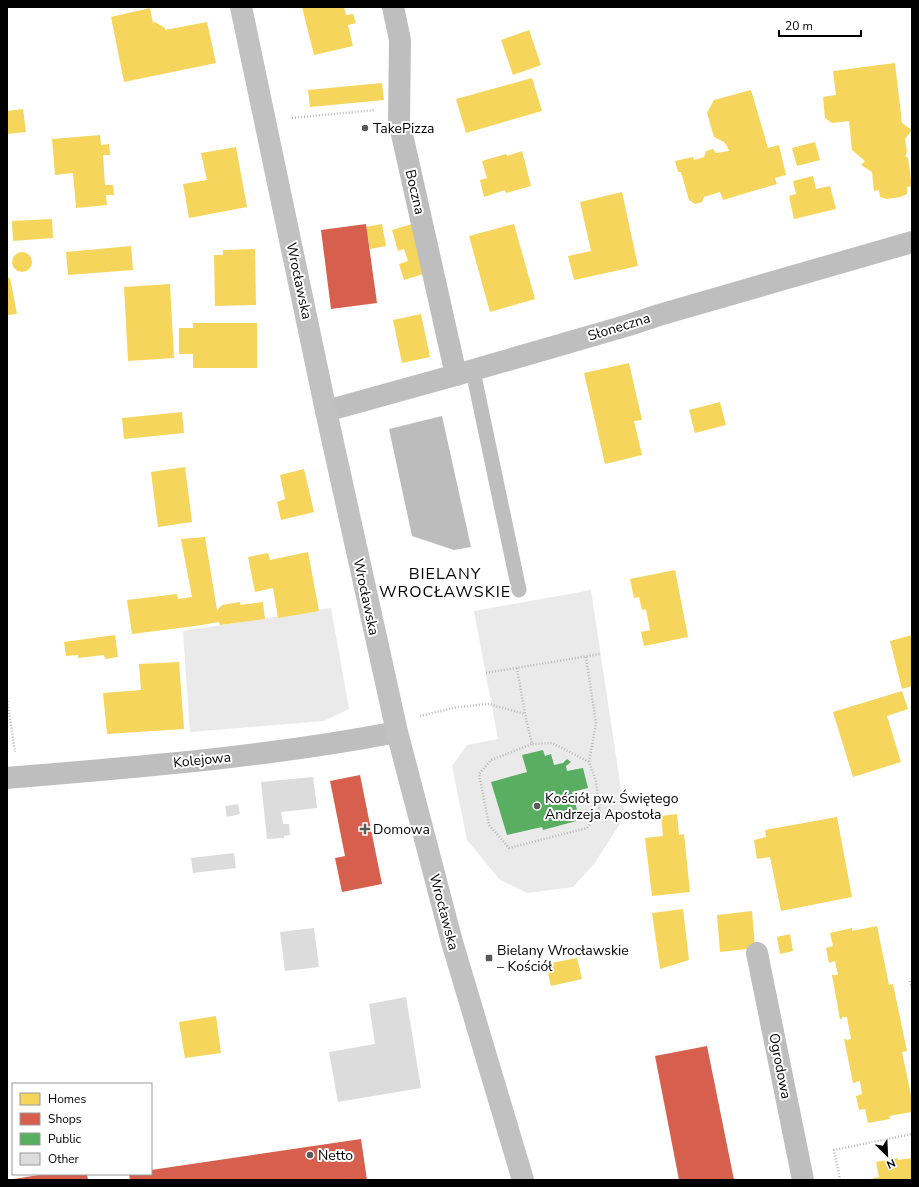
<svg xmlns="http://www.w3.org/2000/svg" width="919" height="1187" viewBox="0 0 919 1187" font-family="'Nunito Sans',sans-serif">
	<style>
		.green { fill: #eaeaea }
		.water { fill: #bcbcbc }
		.homes { fill: #f6d55c }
		.shops { fill: #d6604d }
		.public { fill: #5aae61 }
		.building { fill: #dcdcdc }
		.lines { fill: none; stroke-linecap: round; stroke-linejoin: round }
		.path { stroke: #b8b8b8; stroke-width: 2.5; stroke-dasharray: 1 2; stroke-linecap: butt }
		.service { stroke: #bebebe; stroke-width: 15 }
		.minor { stroke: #bebebe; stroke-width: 22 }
		.tertiary { stroke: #bebebe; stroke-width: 22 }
		.secondary { stroke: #c1c1c1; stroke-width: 22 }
		.poi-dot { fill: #595959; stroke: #fff; stroke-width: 1.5 }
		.labels { text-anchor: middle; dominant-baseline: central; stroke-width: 4; stroke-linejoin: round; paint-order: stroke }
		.poi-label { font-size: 14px; fill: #000; stroke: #fff; text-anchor: start }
		.street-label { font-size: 14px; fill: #000; stroke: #fff }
		.quarter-label { font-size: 16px; letter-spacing: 1px; fill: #000; stroke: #fff }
	</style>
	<rect width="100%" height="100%" fill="#fff"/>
	<g class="green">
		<polygon points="591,590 625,816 594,864 573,887 528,893 500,880 467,840 452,766 467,745 498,739 474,611"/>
		<polygon points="331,608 349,709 324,721 190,732 183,631"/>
	</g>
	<polygon class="water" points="442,416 471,547 454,550 412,536 389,429"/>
	<g class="homes">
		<polygon points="302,7 344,7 346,15 353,14 356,23 348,25 353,46 314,55"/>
		<polygon points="150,8 153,23 155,22 165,28 165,30 207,22 216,63 124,82 111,17"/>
		<polygon points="529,30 541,65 513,75 501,40"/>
		<polygon points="895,63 902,123 912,130 905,139 907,152 905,156 908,158 912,186 907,187 907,194 900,197 887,199 880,197 879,190 874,191 872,172 861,165 865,161 852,150 849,121 832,123 825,118 823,97 836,95 833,71"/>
		<polygon points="532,78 542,111 466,133 456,99"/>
		<polygon points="382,83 384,100 310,107 308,90"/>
		<polygon points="751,90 768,148 779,145 786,175 775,178 777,184 723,200 720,192 704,197 702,202 695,204 689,200 681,172 678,172 675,161 693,157 694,160 704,157 706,151 713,149 716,153 729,151 727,146 724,142 714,137 707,113 714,100"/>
		<polygon points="23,109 26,132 7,134 7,111"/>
		<polygon points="100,135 101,145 109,144 110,155 103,155 105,185 113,185 114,195 106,195 107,205 76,208 73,173 55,175 52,139"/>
		<polygon points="815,142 820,160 797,166 792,148"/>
		<polygon points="236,147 247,207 189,218 183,184 207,180 201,153"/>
		<polygon points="522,151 531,186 506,193 505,190 484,197 480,180 487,178 482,161 506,154 507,156"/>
		<polygon points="813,176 816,189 830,186 836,209 794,219 789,196 796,194 793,181"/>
		<polygon points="622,192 638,266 574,280 568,256 591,251 580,202"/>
		<polygon points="52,219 53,238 13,241 12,221"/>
		<polygon points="382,224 386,246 370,249 366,227"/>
		<polygon points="412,224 427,273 404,280 399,264 408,261 404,249 398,251 392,230"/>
		<polygon points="514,224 535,299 490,312 469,236"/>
		<polygon points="131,246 133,270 68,275 66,252"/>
		<polygon points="255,249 256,305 215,306 214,255 223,255 223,250"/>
		<circle cx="22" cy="262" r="10"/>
		<polygon points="7,278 10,278 17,314 7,315"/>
		<polygon points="170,284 174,358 128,361 124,287"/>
		<polygon points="421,314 430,357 402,363 393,320"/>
		<polygon points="193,323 257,323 257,368 193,368 193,354 179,354 179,328 193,328"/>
		<polygon points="629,363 642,420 634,421 642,455 605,464 584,373"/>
		<polygon points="720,402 726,425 695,433 689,410"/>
		<polygon points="182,412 184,433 124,439 122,418"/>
		<polygon points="185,467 192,522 158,527 151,472"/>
		<polygon points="304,469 314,512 281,520 277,502 285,499 280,475"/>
		<polygon points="205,537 217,610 222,605 240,602 241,605 263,602 265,619 220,625 219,622 195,626 132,634 127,600 177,594 178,599 192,597 181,539"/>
		<polygon points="308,552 319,611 278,618 273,588 255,592 248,557 268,553 270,560"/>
		<polygon points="675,570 688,637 644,646 641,632 650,630 646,609 642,610 639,597 634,598 630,579"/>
		<polygon points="115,635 118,657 105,659 104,655 78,658 78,655 66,656 64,642"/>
		<polygon points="912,635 912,686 902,689 890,641"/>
		<polygon points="179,662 184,729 107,734 103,693 141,690 139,664"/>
		<polygon points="902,691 908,709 887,716 901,762 853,777 833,712"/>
		<polygon points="677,814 679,835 684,834 690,892 652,896 645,838 663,836 661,816"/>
		<polygon points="837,817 852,897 781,911 770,857 757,859 754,840 766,837 765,830"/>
		<polygon points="683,909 689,960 660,969 652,913"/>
		<polygon points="752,911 755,948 720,952 717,915"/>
		<polygon points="877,926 889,985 893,984 907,1051 902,1052 912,1100 912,1112 889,1116 890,1119 868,1123 865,1109 859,1110 856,1096 862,1094 860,1081 855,1082 855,1083 853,1083 844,1039 846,1039 847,1040 851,1039 847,1017 842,1017 842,1019 840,1019 832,975 838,975 835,961 829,963 826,948 833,946 830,933 852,928 852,931"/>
		<polygon points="790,934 793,951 780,954 777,937"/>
		<polygon points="577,958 582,979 551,986 546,964"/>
		<polygon points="216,1016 221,1053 185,1058 179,1022"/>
		<polygon points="898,1158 898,1160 912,1158 912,1180 873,1180 873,1178 879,1177 876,1162"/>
	</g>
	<g class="shops">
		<polygon points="366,224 377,303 331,309 321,230"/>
		<polygon points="360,775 382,884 342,892 335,858 345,856 330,781"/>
		<polygon points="707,1046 734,1180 679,1180 655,1056"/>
		<polygon points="361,1139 367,1180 130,1180 129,1174 151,1174 151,1170"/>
		<polygon points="45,1174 87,1174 88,1180 14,1180 14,1179"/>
	</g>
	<polygon class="public" points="543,750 545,756 551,754 554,765 563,763 567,759 571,762 566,766 567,771 583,768 588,788 572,792 580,820 543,830 542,827 507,835 491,782 527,772 522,755"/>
	<g class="building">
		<polygon points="313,777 317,808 281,812 283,824 289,824 290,835 284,836 284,838 267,839 261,782"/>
		<polygon points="238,804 240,814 227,817 225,806"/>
		<polygon points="234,853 236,868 193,873 191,858"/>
		<polygon points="314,928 319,967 285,971 280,932"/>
		<polygon points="406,997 421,1088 338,1102 329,1052 375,1044 369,1004"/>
	</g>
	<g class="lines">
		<g class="path">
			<polyline points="292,118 375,110"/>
			<polyline points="586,657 596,723 589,762"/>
			<polyline points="517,668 525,714 532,744 552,743 589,762 596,781 600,812 587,828 509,848 489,825 479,774 491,760 532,744"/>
			<polyline points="486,673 600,654"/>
			<polyline points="7,698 15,752"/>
			<polyline points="420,716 458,707 489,704 525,714"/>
			<polyline points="910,981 912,988"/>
			<polyline points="840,1180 834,1150 912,1134"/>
		</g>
		<polyline class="service" points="473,371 519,590"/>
		<g class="minor">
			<polyline points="393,7 400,40 399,121 456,375"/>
			<polyline points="326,411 456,375 629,325 659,315 912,242"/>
			<polyline points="757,953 803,1180"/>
		</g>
		<path class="tertiary" d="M7,778C137,767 268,757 397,732"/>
		<polyline class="secondary" points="241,7 326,411 397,732 452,942 523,1180"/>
	</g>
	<g class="poi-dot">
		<circle cx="365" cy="128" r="4"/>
		<circle cx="537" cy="806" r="4"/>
		<path d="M363 823h4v4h4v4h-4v4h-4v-4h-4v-4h4z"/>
		<rect x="485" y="954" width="8" height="8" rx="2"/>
		<circle cx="310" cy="1155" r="4"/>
	</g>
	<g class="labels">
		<g class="poi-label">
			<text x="373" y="128">TakePizza</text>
			<text x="545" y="798">Kościół pw. Świętego<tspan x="545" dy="16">Andrzeja Apostoła</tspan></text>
			<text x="373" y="829">Domowa</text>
			<text x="497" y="950">Bielany Wrocławskie<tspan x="497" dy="16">– Kościół</tspan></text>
			<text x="318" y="1155">Netto</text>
		</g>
		<g class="street-label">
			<text transform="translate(415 192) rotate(77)">Boczna</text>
			<text transform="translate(299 281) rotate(78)">Wrocławska</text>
			<text transform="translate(619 327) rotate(-17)">Słoneczna</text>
			<text transform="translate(366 597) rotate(78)">Wrocławska</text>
			<text transform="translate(202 760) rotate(-6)">Kolejowa</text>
			<text transform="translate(444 912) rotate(75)">Wrocławska</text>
			<text transform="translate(780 1066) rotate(79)">Ogrodowa</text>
		</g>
		<g class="quarter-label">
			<text x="445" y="574">BIELANY<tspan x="445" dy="18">WROCŁAWSKIE</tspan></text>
		</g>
	</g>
	<rect width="919" height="1187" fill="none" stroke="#000000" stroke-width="16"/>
	<rect x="12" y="1083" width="140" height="92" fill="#ffffff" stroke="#999999"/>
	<rect x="20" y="1093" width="20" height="12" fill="#f6d55c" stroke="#999999"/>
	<text x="48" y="1103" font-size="12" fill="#000000">Homes</text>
	<rect x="20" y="1113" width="20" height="12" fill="#d6604d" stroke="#999999"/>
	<text x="48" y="1123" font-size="12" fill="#000000">Shops</text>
	<rect x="20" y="1133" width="20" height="12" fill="#5aae61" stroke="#999999"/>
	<text x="48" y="1143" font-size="12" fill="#000000">Public</text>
	<rect x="20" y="1153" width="20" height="12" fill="#dcdcdc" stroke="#999999"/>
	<text x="48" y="1163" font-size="12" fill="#000000">Other</text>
	<g transform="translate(887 1155) rotate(156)" stroke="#ffffff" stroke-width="3" paint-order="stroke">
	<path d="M0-3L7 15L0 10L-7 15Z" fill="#000000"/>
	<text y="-6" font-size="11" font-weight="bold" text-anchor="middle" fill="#000000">N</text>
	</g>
	<path d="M779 30v6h82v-6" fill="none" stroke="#000000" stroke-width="2"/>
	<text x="785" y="30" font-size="12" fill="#000000" stroke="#ffffff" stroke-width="3" paint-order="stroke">20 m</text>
</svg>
